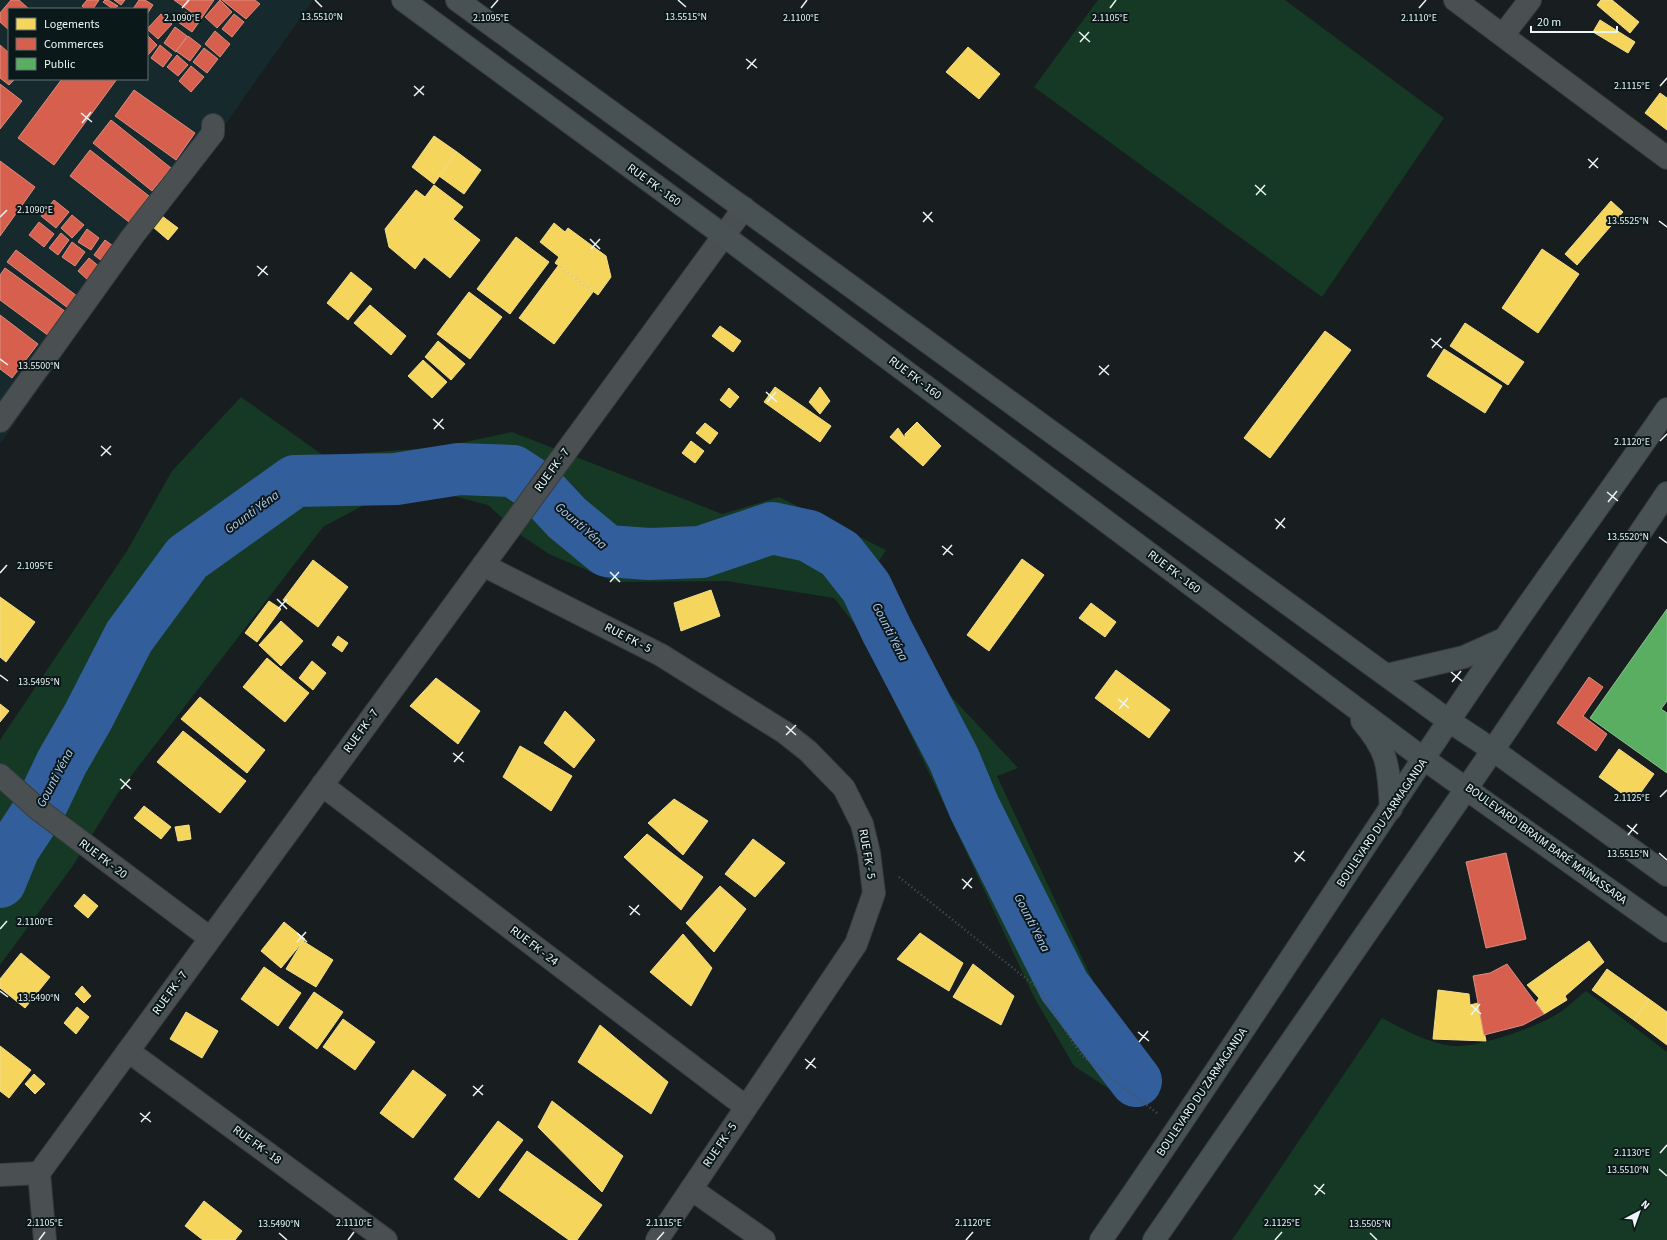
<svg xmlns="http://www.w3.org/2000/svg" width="1667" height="1240" viewBox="0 0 1667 1240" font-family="'Source Sans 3',sans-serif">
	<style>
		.built { fill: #16292c; fill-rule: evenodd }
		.green { fill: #153924 }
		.homes { fill: #f6d55c; stroke: #f3df8a }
		.shops { fill: #d6604d; stroke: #dd8d80 }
		.public { fill: #5aae61; stroke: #86c38e }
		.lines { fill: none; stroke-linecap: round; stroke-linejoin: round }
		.river { stroke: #325e9b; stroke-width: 52 }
		.minor-casing { stroke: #363b3c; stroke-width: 24 }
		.major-casing { stroke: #363b3c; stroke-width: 24 }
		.path { stroke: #4e5354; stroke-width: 2.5; stroke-dasharray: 1 3; stroke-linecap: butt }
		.minor { stroke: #4a5051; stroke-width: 22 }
		.major { stroke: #485255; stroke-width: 22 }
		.ticks { fill: none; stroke: #ecf5f6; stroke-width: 1.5 }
		.labels { text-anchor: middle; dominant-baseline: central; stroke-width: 4; stroke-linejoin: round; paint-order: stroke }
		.street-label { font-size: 12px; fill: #ecf5f6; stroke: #0b181a }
		.water-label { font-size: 13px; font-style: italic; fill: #b0caef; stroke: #0b181a }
		.ticks-label { font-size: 10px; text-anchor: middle; fill: #ecf5f6; stroke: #0b181a; stroke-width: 4; stroke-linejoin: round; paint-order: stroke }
	</style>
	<rect width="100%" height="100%" fill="#181e20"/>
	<path class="built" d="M0,0H313L0,444ZM9,9H147V79H9Z"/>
	<g class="green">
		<polygon points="1098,0 1285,0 1444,118 1322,297 1034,87"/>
		<polygon points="241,397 324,456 441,447 512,432 722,514 779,497 886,550 857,596 1018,768 997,776 1119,1037 1136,1081 1126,1100 1074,1066 1034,997 934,783 861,632 834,598 727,581 615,582 549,554 521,535 488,505 446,494 388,492 323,527 118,793 72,867 0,965 0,740 127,551 172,471"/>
		<path d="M1586,991L1667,1052V1240H1232L1382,1018C1405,1030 1427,1043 1453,1046C1477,1048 1530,1029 1552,1017C1564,1011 1575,1000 1586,991Z"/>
	</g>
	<g class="homes">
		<polygon points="1601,0 1612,0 1639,22 1630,33 1597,5"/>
		<polygon points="1600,20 1635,42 1628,53 1593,32"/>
		<polygon points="968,47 1000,74 979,99 946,72"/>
		<polygon points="1660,93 1667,98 1667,130 1645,113"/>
		<polygon points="434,136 457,152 434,184 412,167"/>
		<polygon points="457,152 481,170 464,194 439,176"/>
		<polygon points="434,185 463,207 453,219 480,240 450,278 424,257 415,269 389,247 385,229 416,190 425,197"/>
		<polygon points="1611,201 1623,212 1577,265 1565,254"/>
		<polygon points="162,216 178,228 168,240 153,227"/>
		<polygon points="554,223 565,232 568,228 606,256 611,277 598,295 555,263 559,257 540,242"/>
		<polygon points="516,237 549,262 510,314 477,289"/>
		<polygon points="1542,249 1579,274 1538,333 1502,308"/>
		<polygon points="558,266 593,292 554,344 519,318"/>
		<polygon points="351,272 372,289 348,320 327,303"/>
		<polygon points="469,292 502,317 470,359 437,334"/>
		<polygon points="370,305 406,336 391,355 354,323"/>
		<polygon points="1465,323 1524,362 1508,385 1450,346"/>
		<polygon points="720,326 741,341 733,352 712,336"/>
		<polygon points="1325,331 1351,350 1270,458 1244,438"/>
		<polygon points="438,341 465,364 451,380 425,357"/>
		<polygon points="1444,349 1502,386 1485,413 1427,376"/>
		<polygon points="423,360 447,382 432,398 408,376"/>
		<polygon points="775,387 831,426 820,442 764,402"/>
		<polygon points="820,387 830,401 820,414 809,402"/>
		<polygon points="729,388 739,397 730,408 720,400"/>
		<polygon points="917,422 941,446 923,466 890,437 898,428 905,438 905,434"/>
		<polygon points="705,423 718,433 710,444 696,433"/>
		<polygon points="691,441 704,451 695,463 682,453"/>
		<polygon points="1022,559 1044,575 989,651 967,635"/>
		<polygon points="313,560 348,587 318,627 283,600"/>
		<polygon points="711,590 720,616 681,631 674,603"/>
		<polygon points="0,597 35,622 6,662 0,657"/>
		<polygon points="269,601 281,609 257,642 245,633"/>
		<polygon points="1091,603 1116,622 1105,637 1079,618"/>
		<polygon points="281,621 303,641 281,666 259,645"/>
		<polygon points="338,636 348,643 342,652 332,645"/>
		<polygon points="267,658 309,693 285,722 243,687"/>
		<polygon points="312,661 326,673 313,690 299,678"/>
		<polygon points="1116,670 1170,710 1149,738 1095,698"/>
		<polygon points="436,678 480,711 458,744 410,706"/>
		<polygon points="200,697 265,750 247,773 181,719"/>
		<polygon points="0,704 9,711 0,722"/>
		<polygon points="565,711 595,740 574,768 544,743"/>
		<polygon points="183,731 246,781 220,813 157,762"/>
		<polygon points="520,746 572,776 551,811 503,777"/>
		<polygon points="1619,749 1654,774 1634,802 1599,777"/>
		<polygon points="674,799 708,821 683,855 648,823"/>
		<polygon points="144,806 171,827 161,839 134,818"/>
		<polygon points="189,825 191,839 178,841 175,827"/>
		<polygon points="647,834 703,877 681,910 624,857"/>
		<polygon points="753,839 785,863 755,897 725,874"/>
		<polygon points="720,886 746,909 714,952 686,923"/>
		<polygon points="84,894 98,906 88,918 74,906"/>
		<polygon points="284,922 305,939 281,968 261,951"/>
		<polygon points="920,933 963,963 949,991 897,959"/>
		<polygon points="683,934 712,968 691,1006 650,972"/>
		<polygon points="303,941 333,960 316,987 286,969"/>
		<polygon points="1589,941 1604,962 1565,996 1567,1000 1544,1014 1536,1003 1539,998 1527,985"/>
		<polygon points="21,953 50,977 25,1008 0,988 0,979"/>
		<polygon points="973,964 1014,996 1001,1025 953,997"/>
		<polygon points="264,967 301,993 278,1026 241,999"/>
		<polygon points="1607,969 1649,999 1634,1020 1592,990"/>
		<polygon points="82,986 91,996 84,1003 75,994"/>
		<polygon points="1438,990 1469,994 1470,1005 1478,1003 1486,1041 1433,1039"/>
		<polygon points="314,992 343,1012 317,1049 289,1028"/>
		<polygon points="1649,999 1667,1012 1667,1045 1634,1020"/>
		<polygon points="77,1007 89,1017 76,1034 64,1023"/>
		<polygon points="186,1012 218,1031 202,1058 170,1039"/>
		<polygon points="343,1019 375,1042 355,1070 323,1047"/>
		<polygon points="600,1025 668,1082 651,1114 578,1062"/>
		<polygon points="0,1046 31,1070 9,1098 0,1091"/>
		<polygon points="413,1070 446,1095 413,1138 380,1113"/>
		<polygon points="34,1074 45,1084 35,1094 25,1084"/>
		<polygon points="552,1101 623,1156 602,1192 538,1127"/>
		<polygon points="498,1121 523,1140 479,1198 454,1179"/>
		<polygon points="527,1151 602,1205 577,1240 569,1240 499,1190"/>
		<polygon points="204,1201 242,1231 235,1240 203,1240 185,1226"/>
	</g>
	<g class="shops">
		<polygon points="11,0 19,0 29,9 9,9 9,30 0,22 0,13"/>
		<polygon points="87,0 99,0 93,9 85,9 82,6"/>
		<polygon points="105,0 108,0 118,6 113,9 103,2"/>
		<polygon points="114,0 125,0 121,5"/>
		<polygon points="139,0 145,0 153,5 147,14 147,9 133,9"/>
		<polygon points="174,0 214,0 201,19"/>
		<polygon points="220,0 232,12 217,28 205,17"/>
		<polygon points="222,0 255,0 260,4 246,19"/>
		<polygon points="185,12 199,22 192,32 178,22"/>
		<polygon points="161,14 172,24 158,39 147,29"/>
		<polygon points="234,14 244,22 232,37 222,29"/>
		<polygon points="175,27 187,36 176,52 164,43"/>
		<polygon points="215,31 230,44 220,57 205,44"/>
		<polygon points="147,35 157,45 148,55 147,54"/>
		<polygon points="188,36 201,46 190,61 176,51"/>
		<polygon points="0,45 9,53 9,79 15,79 9,85 0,78"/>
		<polygon points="160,45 172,55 163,67 151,58"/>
		<polygon points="204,48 218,59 207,73 193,62"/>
		<polygon points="177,55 188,65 178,76 167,67"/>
		<polygon points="191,66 204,77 191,92 179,81"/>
		<polygon points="62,79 117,79 54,165 18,138"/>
		<polygon points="0,84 22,101 0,129"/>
		<polygon points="134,90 195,133 176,160 115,116"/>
		<polygon points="111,120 171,168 152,191 93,143"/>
		<polygon points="90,150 149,196 129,222 70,176"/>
		<polygon points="0,161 35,187 0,236"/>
		<polygon points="54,200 69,212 56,228 41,216"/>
		<polygon points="72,215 84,225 72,238 61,228"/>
		<polygon points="39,222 54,234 44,247 29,235"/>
		<polygon points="87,229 99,238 91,250 78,242"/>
		<polygon points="61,233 69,240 58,255 49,248"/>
		<polygon points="105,240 113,246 102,261 94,255"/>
		<polygon points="72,242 85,252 75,266 62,257"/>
		<polygon points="16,250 77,296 68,308 7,262"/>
		<polygon points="89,258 101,268 89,281 78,271"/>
		<polygon points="5,268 66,312 49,336 0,300 0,275"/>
		<polygon points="0,315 38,344 12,378 0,369"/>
		<polygon points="1589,677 1603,687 1583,716 1607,734 1596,751 1557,723"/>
		<polygon points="1506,853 1526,939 1486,948 1466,862"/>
		<polygon points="1507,964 1544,1014 1523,1025 1484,1035 1473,976 1490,973"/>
	</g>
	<polygon class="public" points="1667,609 1667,701 1661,709 1667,713 1667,773 1590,718"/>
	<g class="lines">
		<polyline class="river" points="0,882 14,848 39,810 62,762 88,717 129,637 187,558 295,481 396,479 459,469 513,471 539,488 567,518 607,551 649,554 701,552 772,528 809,536 840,554 866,587 887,631 954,759 974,807 1064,986 1136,1081"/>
		<defs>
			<g id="minor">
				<polyline points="1455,0 1667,158"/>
				<polyline points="1503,35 1530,0"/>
				<polyline points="0,421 132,237 213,133 213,125"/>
				<polyline points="483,565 661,655 784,732 808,751 844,788 862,824 869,853 874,893 856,944 657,1240"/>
				<polyline points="0,775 39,810 210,938"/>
				<polyline points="322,785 746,1107"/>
				<polyline points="128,1051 386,1240"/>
				<polyline points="0,1175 39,1173"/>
				<polyline points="691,1189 764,1240"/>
				<polyline points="45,1240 39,1173 744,208"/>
			</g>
			<g id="major">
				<polyline points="403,0 723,235 1424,759 1667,931"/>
				<polyline points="457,0 1449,721 1493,750 1667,875"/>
				<polyline points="1387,675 1464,657 1504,639"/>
				<path d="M1362,721C1390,754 1388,767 1391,809"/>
				<path d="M1101,1240C1239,1042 1367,838 1504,640C1557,562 1614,487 1667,409"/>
				<polyline points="1154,1240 1493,750 1667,493"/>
			</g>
		</defs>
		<use href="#minor" class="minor-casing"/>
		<use href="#major" class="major-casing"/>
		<polyline class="path" points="899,877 1039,989 1081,1055 1157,1113"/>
		<use href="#minor" class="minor"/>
		<use href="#major" class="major"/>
	</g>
	<path class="ticks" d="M315,0L322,7M678,0L686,7M182,8L189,0M491,8L498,0M801,8L807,0M1110,8L1116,0M1419,8L1426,0M1079,32L1090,42M1080,42L1089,32M746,59L757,68M747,69L756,59M414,86L424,95M1660,86L1667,78M414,96L424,86M81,113L92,122M82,123L91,112M1588,159L1598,168M1589,168L1598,158M1255,185L1266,195M1256,195L1265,185M923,212L933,222M0,217L7,210M1659,221L1667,227M923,222L932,212M590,239L600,249M591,249L600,239M257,266L268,275M258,276L267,266M1431,339L1442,348M1432,348L1441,338M0,359L8,365M1099,366L1109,375M1099,375L1109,365M766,392L777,402M767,402L776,392M433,419L444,429M434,429L443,419M1660,441L1667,434M101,446L111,455M101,456L111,446M1607,492L1618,501M1608,502L1617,491M1275,519L1285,528M1276,529L1285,518M1659,537L1667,543M942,546L953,555M943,555L952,545M610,572L620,582M0,573L7,565M610,582L619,572M277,599L287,609M278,609L287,599M1451,672L1462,681M0,675L8,681M1452,682L1461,671M1118,699L1129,708M1119,709L1128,698M786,726L796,735M786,735L796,725M453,753L464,762M454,762L463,752M120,779L131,789M121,789L130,779M1660,797L1667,790M1627,825L1638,834M1628,835L1637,824M1294,852L1305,861M1659,853L1667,860M1295,862L1304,851M962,879L972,888M963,889L972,878M629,906L640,915M630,915L639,905M0,929L7,921M297,933L307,942M297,942L306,932M0,991L8,997M1471,1005L1481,1014M1471,1015L1480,1004M1138,1032L1149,1041M1139,1042L1148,1031M805,1059L816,1068M806,1069L815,1058M473,1086L483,1095M473,1096L483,1085M140,1113L151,1122M141,1122L150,1112M1660,1153L1667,1145M1659,1169L1667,1176M1314,1185L1325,1194M1315,1195L1324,1184M279,1233L287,1240M1370,1233L1377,1240M39,1240L45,1232M348,1240L354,1232M657,1240L664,1232M966,1240L973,1232M1275,1240L1282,1232"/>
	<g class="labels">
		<g class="street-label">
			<text transform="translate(654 185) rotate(36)">RUE FK - 160</text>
			<text transform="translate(915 378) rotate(37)">RUE FK - 160</text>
			<text transform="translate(552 470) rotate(-54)">RUE FK - 7</text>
			<text transform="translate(1174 572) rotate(37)">RUE FK - 160</text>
			<text transform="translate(628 638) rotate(27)">RUE FK - 5</text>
			<text transform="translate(361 731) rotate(-54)">RUE FK - 7</text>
			<text transform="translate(1382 823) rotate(-56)">BOULEVARD DU ZARMAGANDA</text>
			<text transform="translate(1546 844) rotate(36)">BOULEVARD IBRAIM BARÉ MAÏNASSARA</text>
			<text transform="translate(867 854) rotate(80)">RUE FK - 5</text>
			<text transform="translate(103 859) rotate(37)">RUE FK - 20</text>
			<text transform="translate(534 946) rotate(37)">RUE FK - 24</text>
			<text transform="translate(170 993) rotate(-54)">RUE FK - 7</text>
			<text transform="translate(1202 1092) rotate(-56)">BOULEVARD DU ZARMAGANDA</text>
			<text transform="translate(257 1145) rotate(36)">RUE FK - 18</text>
			<text transform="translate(720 1145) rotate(-56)">RUE FK - 5</text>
		</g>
		<g class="water-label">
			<text transform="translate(252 512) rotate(-36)">Gounti Yéna</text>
			<text transform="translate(581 526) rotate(41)">Gounti Yéna</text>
			<text transform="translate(890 632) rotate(63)">Gounti Yéna</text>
			<text transform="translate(55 778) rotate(-62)">Gounti Yéna</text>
			<text transform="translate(1032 923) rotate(63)">Gounti Yéna</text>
		</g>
	</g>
	<g class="ticks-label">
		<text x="322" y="20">13.5510°N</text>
		<text x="686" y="20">13.5515°N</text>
		<text x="182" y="21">2.1090°E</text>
		<text x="491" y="21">2.1095°E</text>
		<text x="801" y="21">2.1100°E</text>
		<text x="1110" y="21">2.1105°E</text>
		<text x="1419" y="21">2.1110°E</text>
		<text x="1632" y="89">2.1115°E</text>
		<text x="35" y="213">2.1090°E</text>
		<text x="1628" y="224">13.5525°N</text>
		<text x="39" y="369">13.5500°N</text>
		<text x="1632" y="445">2.1120°E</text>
		<text x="1628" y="540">13.5520°N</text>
		<text x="35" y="569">2.1095°E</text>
		<text x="39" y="685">13.5495°N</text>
		<text x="1632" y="801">2.1125°E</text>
		<text x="1628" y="857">13.5515°N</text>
		<text x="35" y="925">2.1100°E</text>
		<text x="39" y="1001">13.5490°N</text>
		<text x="1632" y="1156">2.1130°E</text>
		<text x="1628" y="1173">13.5510°N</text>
		<text x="45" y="1226">2.1105°E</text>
		<text x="354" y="1226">2.1110°E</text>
		<text x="664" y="1226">2.1115°E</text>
		<text x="973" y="1226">2.1120°E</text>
		<text x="1282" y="1226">2.1125°E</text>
		<text x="279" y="1227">13.5490°N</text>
		<text x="1370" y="1227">13.5505°N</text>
	</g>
	<rect x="8" y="8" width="140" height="72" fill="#0b181a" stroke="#657072"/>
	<rect x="16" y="18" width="20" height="12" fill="#f6d55c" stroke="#657072"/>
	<text x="44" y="28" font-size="12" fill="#ecf5f6">Logements</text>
	<rect x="16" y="38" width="20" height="12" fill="#d6604d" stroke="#657072"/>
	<text x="44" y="48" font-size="12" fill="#ecf5f6">Commerces</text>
	<rect x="16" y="58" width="20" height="12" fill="#5aae61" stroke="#657072"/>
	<text x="44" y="68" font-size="12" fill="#ecf5f6">Public</text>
	<g transform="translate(1639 1212) rotate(41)" stroke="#0b181a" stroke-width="3" paint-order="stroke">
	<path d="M0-3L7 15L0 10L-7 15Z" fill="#ecf5f6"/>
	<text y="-6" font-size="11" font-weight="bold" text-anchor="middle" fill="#ecf5f6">N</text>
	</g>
	<path d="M1531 26v6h86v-6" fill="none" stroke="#ecf5f6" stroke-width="2"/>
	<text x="1537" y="26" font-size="12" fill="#ecf5f6" stroke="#0b181a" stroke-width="3" paint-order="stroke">20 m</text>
</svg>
